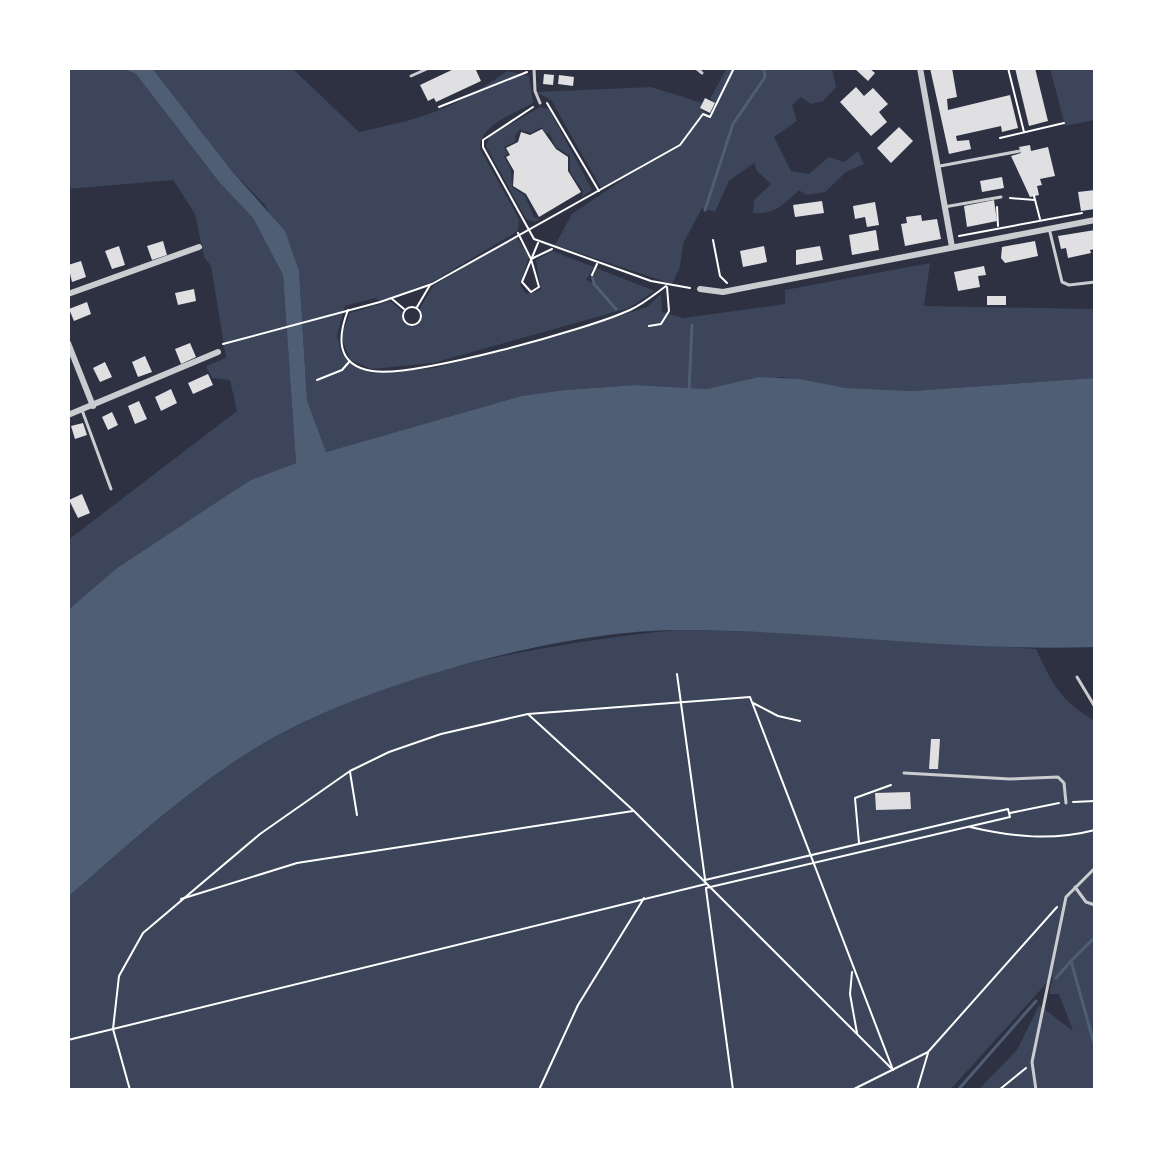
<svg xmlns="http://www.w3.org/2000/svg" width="1163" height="1158" viewBox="0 0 1163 1158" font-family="'Fira Sans',sans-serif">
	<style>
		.green { fill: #3c4559 }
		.water { fill: #4f5d75 }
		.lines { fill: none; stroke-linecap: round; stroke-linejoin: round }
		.stream { stroke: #4f5d75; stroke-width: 3 }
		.building { fill: #e0e0e3 }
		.path { stroke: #fff; stroke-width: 2 }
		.service { stroke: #caccd0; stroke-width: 3 }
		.minor { stroke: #caccd0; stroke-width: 6 }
	</style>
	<rect width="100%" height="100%" fill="#2d3142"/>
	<g class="green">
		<polygon points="68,68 122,68 136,74 219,182 253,218 283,275 296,463 251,480 232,492 117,568 68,610 68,540 237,411 230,380 212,378 206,366 226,358 211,266 204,257 195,214 173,180 68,189"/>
		<path d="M152,68H292L359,132C423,118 452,111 507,71L529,76L533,103C514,114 479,125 480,149L519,219L518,231L432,282L380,301L375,298L345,306L337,336L341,352L348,362L372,373L434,368L549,338L647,307L661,294L662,312L683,318L785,304V290L930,263L924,306L1095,309V378L912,391L846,388L781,377L707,389L636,385L565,390L521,396L326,452L307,400L299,271L265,205L231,170Z"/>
		<path d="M727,68H832L836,87L823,101L811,104L801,97L792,105L797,121L774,137L791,171L809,174L829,157L844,162L858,151L864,164L846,172L825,192L806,195L799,190C785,204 774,215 753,213L754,200L771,184L757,171L754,163L729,181L715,212L702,208L683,244L680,267L672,284L555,245L572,214L646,164L601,188L551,100L536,92L651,87L702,103L700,109L709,115L718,107L710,99Z"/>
		<polygon points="1050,68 1095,68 1095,120 1065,126"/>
		<polygon points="540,107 549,109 592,190 582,197 583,191 570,172 570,156 556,147 549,133 546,134 542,127 531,133 520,130 515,135 516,141 504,147 508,154 504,156 511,170 512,187 525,196 534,217 540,219 534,222 526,219 486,146 489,137"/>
		<polygon points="516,236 529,257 520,284 526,294 541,290 536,260 552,251 594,267 586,280 593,283 596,268 655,291 629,308 433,363 372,369 350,360 341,336 350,313 390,301 402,311 404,324 416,326 422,320 420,308 433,286"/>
		<path d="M675,630L774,632L1036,649C1053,685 1060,700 1095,721V1090H978L1017,1050L1039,1005L1073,1031L1059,994H1049L1053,976L950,1090H68V897C139,835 211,770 294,725C403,668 553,643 675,630Z"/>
	</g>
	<path class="water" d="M122,68H152L231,170L285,231L299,271L307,400L326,452L521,396L565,390L636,385L707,389L759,377L799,379L846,388L912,391L1095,378V647C956,652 818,630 679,630C562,630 362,684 262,744C192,786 130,843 68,897V610L117,568L232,492L251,480L296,463L283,275L253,218L219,182L136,74Z"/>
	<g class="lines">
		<g class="stream">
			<polyline points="705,210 733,124 765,77 764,68"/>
			<polyline points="592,275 594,284 616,309"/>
			<polyline points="689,390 692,325"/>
			<polyline points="1095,937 1071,961 1095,1047"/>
			<polyline points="1056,978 1071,961"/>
			<polyline points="958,1090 1036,1001"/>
		</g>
	</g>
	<g class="building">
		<polygon points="456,68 475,68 481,81 436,102 434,98 428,101 420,85"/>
		<polygon points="854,68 869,68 875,73 868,81"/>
		<polygon points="930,68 952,68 957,97 947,99 948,110 1010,95 1018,128 1002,132 1001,126 956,136 957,141 969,140 971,149 949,154"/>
		<polygon points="1015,68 1035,68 1048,121 1029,126"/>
		<polygon points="544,74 554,75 553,85 543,84"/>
		<polygon points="559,75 574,77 573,86 558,84"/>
		<polygon points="856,87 864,96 873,88 888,104 879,112 887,122 871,136 840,102"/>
		<polygon points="705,98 715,103 710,113 700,108"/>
		<polygon points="899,127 913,141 891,163 877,148"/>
		<polygon points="542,129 556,149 568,157 568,171 581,192 539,217 526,194 513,186 514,171 506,157 510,155 506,148 518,142 521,132 530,135"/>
		<polygon points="1030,145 1031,151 1048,147 1055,176 1040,179 1042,185 1037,186 1039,195 1030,197 1011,156 1021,153 1019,147"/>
		<polygon points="1002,177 1004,188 982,192 980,181"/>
		<polygon points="1095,190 1095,209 1081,211 1078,192"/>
		<polygon points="994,200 997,221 967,227 964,206"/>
		<polygon points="822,201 824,213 795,217 793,205"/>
		<polygon points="875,202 879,225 867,227 865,217 855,219 853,206"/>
		<polygon points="921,215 922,221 937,219 941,239 905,246 901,224 907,223 906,217"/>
		<polygon points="876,230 879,250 852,255 849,235"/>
		<polygon points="1095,230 1095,249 1090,250 1091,253 1068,258 1066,248 1061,249 1058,236"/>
		<polygon points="163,241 167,255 152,260 147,246"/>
		<polygon points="1035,241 1038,256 1005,263 1001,258 1002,247"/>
		<polygon points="119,246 125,265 112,269 105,251"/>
		<polygon points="764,246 767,262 743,267 740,251"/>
		<polygon points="820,246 823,260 796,265 796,250"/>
		<polygon points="81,261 86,277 72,282 68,265"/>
		<polygon points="984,266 986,275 978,276 980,287 958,291 954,272"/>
		<polygon points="194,289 196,301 178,305 175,293"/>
		<rect x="987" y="296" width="19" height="9"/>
		<polygon points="87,302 91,314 74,321 69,309"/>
		<polygon points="190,343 196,357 181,364 175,349"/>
		<polygon points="145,356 152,372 138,377 132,362"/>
		<polygon points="105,362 112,377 100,382 93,368"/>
		<polygon points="208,374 213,385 193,394 188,383"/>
		<polygon points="171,389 177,403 161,411 155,397"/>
		<polygon points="139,401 147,419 135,424 128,406"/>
		<polygon points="112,412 118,425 108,430 102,417"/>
		<polygon points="83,423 87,435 75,439 71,426"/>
		<polygon points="82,494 90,513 78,518 69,500"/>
		<polygon points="931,739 940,739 938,769 929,769"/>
		<polygon points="910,792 911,809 876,810 875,793"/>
	</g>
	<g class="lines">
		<g class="path">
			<polyline points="1008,68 1024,132"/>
			<polyline points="547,103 599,191"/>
			<polyline points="439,107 527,72"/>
			<polyline points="533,107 483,140 483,147 534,239 651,281 690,288"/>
			<polyline points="1000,138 1064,123"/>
			<polyline points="1034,196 1040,219"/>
			<polyline points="1010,198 1035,200"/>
			<polyline points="997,207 998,226"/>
			<polyline points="518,233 531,259 552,249"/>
			<polyline points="959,236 1082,213"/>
			<polyline points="713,240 720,276 727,283"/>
			<polyline points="531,259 539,287 531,292 522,282 538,243"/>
			<polyline points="592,275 597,264"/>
			<polyline points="391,298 404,309"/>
			<polyline points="417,307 430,285"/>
			<circle cx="412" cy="316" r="9"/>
			<path d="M348,310C338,336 335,365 372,371C413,378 589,329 630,310C643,304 655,294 666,286"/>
			<polyline points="649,326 661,324 669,311 667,287"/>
			<polyline points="223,344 380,302 432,284 680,145 703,114 710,117 734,68"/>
			<polyline points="317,380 342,370 349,362"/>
			<polyline points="677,674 705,879"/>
			<polyline points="753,703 778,716 800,721"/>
			<polyline points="529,715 634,811 891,1068"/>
			<polyline points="350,772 357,815"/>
			<polyline points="1073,802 1095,801"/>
			<polyline points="1010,813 1059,803"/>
			<path d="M970,827C1013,837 1052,841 1095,830"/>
			<polyline points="859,843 855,798 891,785"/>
			<polyline points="705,880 1008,809 1010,817 706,888"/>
			<polyline points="706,889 733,1090"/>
			<polyline points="181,899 297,863 633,811"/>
			<polyline points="852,972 850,994 857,1033"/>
			<polyline points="68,1040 706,884"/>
			<polyline points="130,1090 113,1029 119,976 143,933 260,834 350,771 389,752 441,734 528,714 750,697 893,1070"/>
			<polyline points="539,1090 578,1005 644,898"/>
			<polyline points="852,1090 928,1052 1057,907"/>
			<polyline points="917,1090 928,1053"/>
			<polyline points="999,1090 1026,1068"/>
		</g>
		<g class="service">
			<polyline points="534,68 535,91 540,103"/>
			<polyline points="696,68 702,73"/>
			<polyline points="411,76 429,68"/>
			<polyline points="940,166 1020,151"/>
			<polyline points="944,207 1001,197"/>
			<polyline points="1049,228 1062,282 1069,285 1095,282"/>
			<polyline points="82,410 111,489"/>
			<polyline points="1077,677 1095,707"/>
			<polyline points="904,773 1010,779 1058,777 1064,783 1066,803"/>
			<polyline points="1075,887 1086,902 1095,905"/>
			<polyline points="1036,1090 1032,1062 1066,897 1095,868"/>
		</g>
		<g class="minor">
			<polyline points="920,68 952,247"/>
			<polyline points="700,289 723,292 1095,220"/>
			<polyline points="68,294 199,247"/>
			<polyline points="68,343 93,406"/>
			<polyline points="68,415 218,352"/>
		</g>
	</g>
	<rect width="1163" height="1158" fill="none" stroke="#ffffff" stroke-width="140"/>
</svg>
